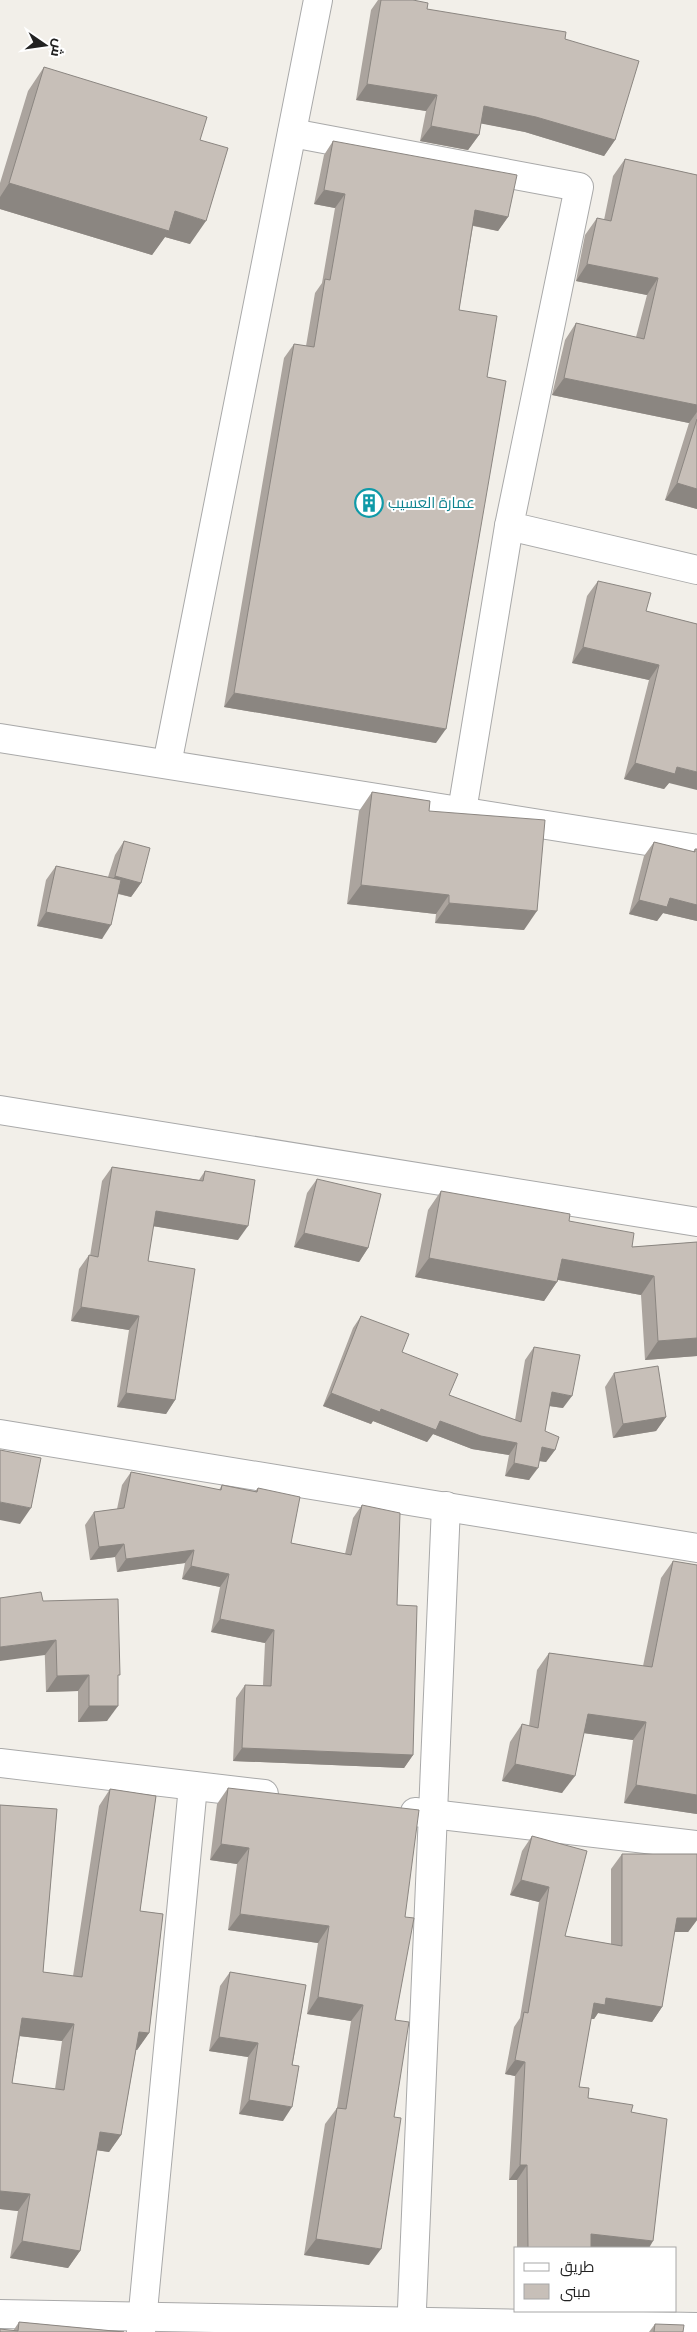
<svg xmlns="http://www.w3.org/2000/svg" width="697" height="2332" viewBox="0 0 697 2332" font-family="'Fira Sans Condensed',Cairo,sans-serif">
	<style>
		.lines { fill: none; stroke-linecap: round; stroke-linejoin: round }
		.minor-casing { stroke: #a9a9a9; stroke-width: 30 }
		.minor { stroke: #fff; stroke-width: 28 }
		.wall { fill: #aba49e; fill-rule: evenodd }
		.shaded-wall { fill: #8b8681 }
		.building { fill: #c7bfb8; stroke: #8b8681; fill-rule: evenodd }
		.labels { text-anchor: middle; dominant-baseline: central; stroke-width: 4; stroke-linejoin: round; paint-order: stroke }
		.culture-label { font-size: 15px; fill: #0d838f; stroke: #fff; text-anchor: start }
	</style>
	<rect width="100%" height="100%" fill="#f2efe9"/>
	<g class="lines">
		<defs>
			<g id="minor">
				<polyline points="292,133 579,187 509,526 697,570"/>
				<polyline points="0,738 697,849"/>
				<polyline points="167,764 318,0"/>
				<polyline points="462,811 509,526"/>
				<polyline points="0,1110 697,1222"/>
				<polyline points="0,1434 697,1548"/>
				<polyline points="0,1763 264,1794"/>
				<polyline points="415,1812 697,1845"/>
				<polyline points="0,2314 697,2327"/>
				<polyline points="141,2332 193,1786"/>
				<polyline points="411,2332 446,1506"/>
			</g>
		</defs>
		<use href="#minor" class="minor-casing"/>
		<use href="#minor" class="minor"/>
	</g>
	<g class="wall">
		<polygon points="378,0 413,0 427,9 565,39 615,140 604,156 525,132 481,123 479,135 468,150 420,141 426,111 356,100 371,10"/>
		<polygon points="44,67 200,140 190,244 165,237 152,255 0,209 0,183 28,91"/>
		<polygon points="333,141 508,217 498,231 473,226 459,310 487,377 436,743 224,707 284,358 294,344 306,346 315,293 322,283 335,208 314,204 324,155"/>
		<polygon points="625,159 697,175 697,509 665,500 689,423 552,395 565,340 576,323 636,337 647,295 576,281 585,235 597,218 604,220 613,176"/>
		<polygon points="598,581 646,611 697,624 669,783 664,789 624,779 649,680 572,663 587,596"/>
		<polygon points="372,792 429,811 524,930 435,923 436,914 347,904 359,811"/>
		<polygon points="124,841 141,883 131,897 118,894 102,939 37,926 46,880 56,866 108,877 115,855"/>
		<polygon points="654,842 693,852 695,849 697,849 697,921 663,913 657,921 629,914 644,856"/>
		<polygon points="112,1167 199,1180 205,1171 238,1240 153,1226 148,1261 175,1400 166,1414 117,1407 129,1330 71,1321 79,1269 89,1255 90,1256 102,1181"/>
		<polygon points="317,1179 368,1248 359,1262 294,1247 307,1193"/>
		<polygon points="441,1191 569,1221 632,1247 697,1242 697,1356 645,1360 641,1295 558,1280 544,1301 415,1277 428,1210"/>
		<polygon points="361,1316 449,1395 515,1420 525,1360 534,1347 563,1408 549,1406 545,1431 555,1450 546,1462 539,1461 529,1480 505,1476 509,1455 472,1449 433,1434 427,1442 373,1421 371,1424 323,1406 353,1328"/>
		<polygon points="614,1373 666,1417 656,1431 613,1438 605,1387"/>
		<polygon points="131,1472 219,1490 222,1485 255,1491 258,1488 291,1543 345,1554 353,1518 362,1505 397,1605 413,1755 404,1768 233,1761 236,1698 245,1685 263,1685 265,1643 211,1632 220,1587 182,1579 185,1563 117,1572 115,1557 90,1560 85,1525 94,1512 117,1509 122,1485"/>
		<polygon points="673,1561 697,1814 624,1803 633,1740 584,1733 562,1793 502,1781 510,1742 522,1724 529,1726 537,1670 549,1653 643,1666 661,1578"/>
		<polygon points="43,1601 118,1678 107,1721 78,1722 78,1691 46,1692"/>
		<polygon points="228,1788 405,1917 369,2265 304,2255 325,2124 337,2108 351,2021 307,2014 318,1943 228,1930 237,1864 210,1860 217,1804"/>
		<path d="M110,1789L156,1796L140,1911L163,1914L149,2033L137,2050H136L121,2135L109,2152L97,2150L80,2251L68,2268L10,2258L18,2211L0,2209V1805L57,1809L43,1972L73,1976L99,1806ZM20,2036L62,2041L55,2089L12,2083Z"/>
		<polygon points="532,1836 565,1936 611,1944 611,1869 622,1854 697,1854 697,1920 688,1932 674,1932 662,2007 652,2022 598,2013 594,2019 591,2019 579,2087 588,2098 631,2112 649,2248 517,2248 517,2180 509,2180 515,2076 505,2074 514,2027 520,2018 539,1902 510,1895 522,1851"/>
		<polygon points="230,1972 306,1985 283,2121 239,2114 248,2057 209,2051 220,1986"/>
		<polygon points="19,2322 124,2332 13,2331"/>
		<polygon points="655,2324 683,2332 649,2332"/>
	</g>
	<g class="shaded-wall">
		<polygon points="367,84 437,95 426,111 356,100"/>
		<polygon points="484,106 536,117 615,140 604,156 525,132 473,122"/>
		<polygon points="431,126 479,135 468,150 420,141"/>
		<polygon points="9,183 175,211 206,221 190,244 165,237 152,255 0,209 0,197"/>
		<polygon points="324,190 345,194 335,208 314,204"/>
		<polygon points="475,210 508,217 498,231 466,224"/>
		<polygon points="587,264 658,278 647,295 576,281"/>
		<polygon points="564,378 697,405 697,412 689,423 552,395"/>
		<polygon points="677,483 697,489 697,509 665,500"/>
		<polygon points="583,647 659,665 649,680 572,663"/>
		<polygon points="234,693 446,729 436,743 224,707"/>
		<polygon points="635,763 677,767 697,772 697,790 669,783 664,789 624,779"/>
		<polygon points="115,876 141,883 131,897 105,890"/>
		<polygon points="361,885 449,895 436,914 347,904"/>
		<polygon points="670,898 697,905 697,921 663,913 657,921 629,914 639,900"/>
		<polygon points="449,903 537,911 524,930 435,923"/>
		<polygon points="46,912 111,925 102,939 37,926"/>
		<polygon points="156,1211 248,1226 238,1240 146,1225"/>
		<polygon points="304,1233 368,1248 359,1262 294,1247"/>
		<polygon points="429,1258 557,1282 544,1301 415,1277"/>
		<polygon points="562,1259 654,1276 641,1295 548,1278"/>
		<polygon points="81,1307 139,1316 129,1330 71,1321"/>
		<polygon points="697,1338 697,1356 645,1360 658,1341"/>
		<polygon points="552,1392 572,1396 563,1408 543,1405"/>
		<polygon points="126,1393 175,1400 166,1414 117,1407"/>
		<polygon points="331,1393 381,1409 440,1421 517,1443 509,1455 472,1449 433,1434 427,1442 373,1421 371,1424 323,1406"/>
		<polygon points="666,1417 656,1431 613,1438 623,1424"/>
		<polygon points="542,1447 555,1450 546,1462 533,1460"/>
		<polygon points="514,1463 538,1468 529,1480 505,1476"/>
		<polygon points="0,1502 31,1508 20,1524 0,1520"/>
		<polygon points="124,1544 115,1557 90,1560 99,1547"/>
		<polygon points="194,1550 185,1563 117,1572 126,1559"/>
		<polygon points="191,1566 229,1574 220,1587 182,1579"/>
		<polygon points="220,1619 274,1630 265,1643 211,1632"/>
		<polygon points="56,1640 45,1655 0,1661 0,1647"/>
		<polygon points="89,1675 78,1691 46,1692 57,1676"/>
		<polygon points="89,1706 118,1706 107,1721 78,1722"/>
		<polygon points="588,1714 646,1722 633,1740 576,1732"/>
		<polygon points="242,1748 413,1755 404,1768 233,1761"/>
		<polygon points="515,1764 575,1776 562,1793 502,1781"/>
		<polygon points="636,1785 697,1795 697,1814 624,1803"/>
		<polygon points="221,1844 249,1848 237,1864 210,1860"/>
		<polygon points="521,1880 549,1887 539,1902 510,1895"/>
		<polygon points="240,1914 329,1926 318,1943 228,1930"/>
		<polygon points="677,1918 697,1918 697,1920 688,1932 666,1932"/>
		<polygon points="318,1997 363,2005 351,2021 307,2014"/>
		<polygon points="606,1998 662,2007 652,2022 598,2013 594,2019 584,2018 594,2003"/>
		<polygon points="22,2018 74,2024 62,2041 10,2035"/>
		<polygon points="139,2032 149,2033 137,2050 127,2048"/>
		<polygon points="219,2037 258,2043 248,2057 209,2051"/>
		<polygon points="515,2060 525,2062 515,2076 505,2074"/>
		<polygon points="249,2100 292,2107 283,2121 239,2114"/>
		<polygon points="100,2132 121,2135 109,2152 88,2149"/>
		<polygon points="520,2165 527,2165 517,2180 509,2180"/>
		<polygon points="0,2191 30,2194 18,2211 0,2209"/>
		<polygon points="591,2234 653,2241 649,2248 582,2248"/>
		<polygon points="316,2239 381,2249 369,2265 304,2255"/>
		<polygon points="22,2241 80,2251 68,2268 10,2258"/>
	</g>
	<g class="building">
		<polygon points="381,0 413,0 428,3 427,9 566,32 565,39 639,61 615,140 536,117 484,106 479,135 431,126 437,95 367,84"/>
		<polygon points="44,67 207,117 200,140 228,148 206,221 175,211 169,231 9,183"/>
		<polygon points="333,141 517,175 508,217 475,210 459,310 497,316 487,377 506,381 446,729 234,693 294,344 314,347 325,279 330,280 345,194 324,190"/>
		<polygon points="625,159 697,175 697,405 564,378 576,323 644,339 658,278 587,264 597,218 611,221"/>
		<polygon points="697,419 697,489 677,483"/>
		<polygon points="598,581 651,593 646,611 697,624 697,772 677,767 675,774 635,763 659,665 583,647"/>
		<polygon points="372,792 430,801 429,811 545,820 537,911 449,903 449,895 361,885"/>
		<polygon points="124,841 150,848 141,883 115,876"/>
		<polygon points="654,842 695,852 695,849 697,849 697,905 670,898 667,907 639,900"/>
		<polygon points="56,866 121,880 111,925 46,912"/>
		<polygon points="112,1167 203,1181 205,1171 255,1180 248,1226 156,1211 148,1261 195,1269 175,1400 126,1393 139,1316 81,1307 89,1255 98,1257"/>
		<polygon points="317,1179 381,1194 368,1248 304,1233"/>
		<polygon points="441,1191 570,1214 569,1221 634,1233 632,1247 697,1242 697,1338 658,1341 654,1276 562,1259 557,1282 429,1258"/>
		<polygon points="361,1316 409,1334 402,1352 458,1374 449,1395 521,1422 534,1347 580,1355 572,1396 552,1392 545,1431 559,1437 555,1450 542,1447 538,1468 514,1463 517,1443 481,1436 440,1421 436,1430 381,1409 380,1412 331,1393"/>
		<polygon points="658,1366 666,1417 623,1424 614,1373"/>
		<polygon points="0,1450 41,1458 31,1508 0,1502"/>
		<polygon points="131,1472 221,1490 222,1485 257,1492 258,1488 300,1497 291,1543 351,1555 362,1505 400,1513 397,1605 417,1606 413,1755 242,1748 245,1685 271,1686 274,1630 220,1619 229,1574 191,1566 194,1550 126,1559 124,1544 99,1547 94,1512 124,1508"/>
		<polygon points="673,1561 697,1565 697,1795 636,1785 646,1722 588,1714 575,1776 515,1764 522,1724 538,1728 549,1653 652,1667"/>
		<polygon points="41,1592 43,1601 118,1599 120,1675 118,1675 118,1706 89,1706 89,1675 57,1676 56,1640 0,1647 0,1598"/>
		<polygon points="228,1788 419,1810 405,1917 414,1918 395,2020 409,2022 394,2117 401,2118 381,2249 316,2239 337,2108 346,2109 363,2005 318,1997 329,1926 240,1914 249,1848 221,1844"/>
		<path d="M110,1789L156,1796L140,1911L163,1914L149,2033L139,2032L121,2135L100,2132L80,2251L22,2241L30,2194L0,2191V1805L57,1809L43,1972L82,1977ZM22,2018L74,2024L64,2090L12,2083Z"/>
		<polygon points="532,1836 587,1851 565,1936 622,1946 622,1854 697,1854 697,1918 677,1918 662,2007 606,1998 605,2005 594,2003 579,2087 589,2088 588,2098 633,2105 631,2112 667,2119 653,2241 591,2234 591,2248 528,2248 527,2165 520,2165 525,2062 515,2060 524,2012 528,2013 549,1887 521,1880"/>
		<polygon points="230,1972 306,1985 292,2065 299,2066 292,2107 249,2100 258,2043 219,2037"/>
		<polygon points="19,2322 124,2332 0,2332 0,2329 18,2331"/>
		<polygon points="655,2324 684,2325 683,2332 654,2332"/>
	</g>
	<defs>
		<symbol id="building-ring" viewBox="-11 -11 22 22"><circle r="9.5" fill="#fff" stroke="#0f9aa8" stroke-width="1.5"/><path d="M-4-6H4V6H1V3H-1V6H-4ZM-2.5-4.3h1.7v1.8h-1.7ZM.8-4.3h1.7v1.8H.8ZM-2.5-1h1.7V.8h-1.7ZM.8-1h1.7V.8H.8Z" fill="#0f9aa8"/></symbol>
	</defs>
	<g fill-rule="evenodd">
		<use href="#building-ring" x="353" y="487" width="32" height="32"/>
	</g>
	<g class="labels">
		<g class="culture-label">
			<text x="388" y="503">عمارة العسيب</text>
		</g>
	</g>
	<rect x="514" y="2247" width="162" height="65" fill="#ffffff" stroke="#a7a7a7"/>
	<rect x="524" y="2263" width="25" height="8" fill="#ffffff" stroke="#a7a7a7"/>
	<text x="560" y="2272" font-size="15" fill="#222222">طريق</text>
	<rect x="524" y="2284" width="25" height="15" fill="#c7bfb8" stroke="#a7a7a7"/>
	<text x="560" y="2297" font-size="15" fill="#222222">مبنى</text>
	<g transform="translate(45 45) rotate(103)" stroke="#ffffff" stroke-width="4" paint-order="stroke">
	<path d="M0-4L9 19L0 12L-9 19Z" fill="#222222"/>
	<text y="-8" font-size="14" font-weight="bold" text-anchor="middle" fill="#222222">ش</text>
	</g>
</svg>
